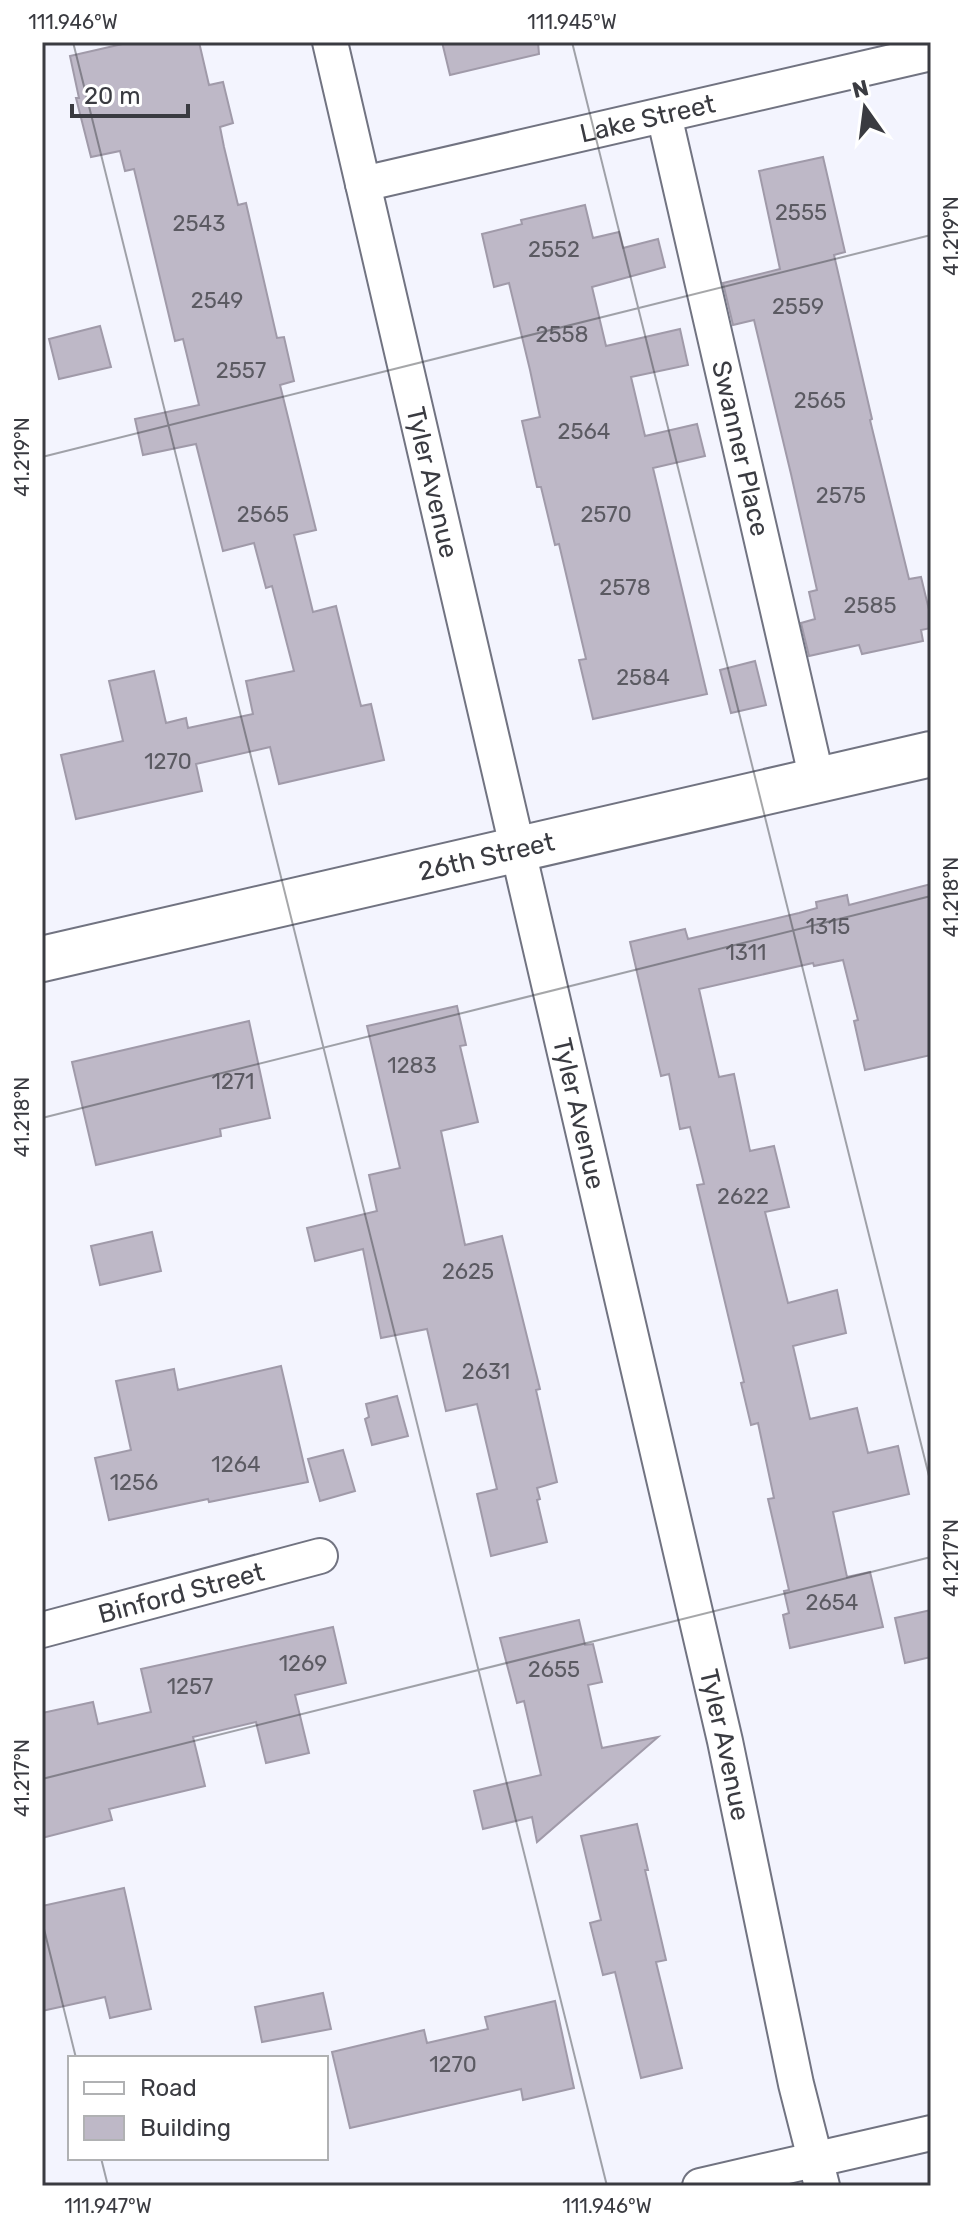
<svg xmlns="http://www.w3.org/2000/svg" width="973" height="2228" viewBox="0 0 973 2228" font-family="Rubik,sans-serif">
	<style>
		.building { fill: #beb8c7; stroke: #a09aa9; stroke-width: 2 }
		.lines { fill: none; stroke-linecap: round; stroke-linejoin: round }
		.street-casing { stroke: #717381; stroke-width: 38 }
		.secondary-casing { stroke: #717381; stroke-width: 48 }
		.street { stroke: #fff; stroke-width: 34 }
		.secondary { stroke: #fff; stroke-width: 44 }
		.ticks { fill: none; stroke: #3a3b41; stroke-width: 2; stroke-opacity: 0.45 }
		.labels { text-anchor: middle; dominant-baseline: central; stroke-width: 8; stroke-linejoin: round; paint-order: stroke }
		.number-label { font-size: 22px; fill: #5b5a62 }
		.street-label { font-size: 26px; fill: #3a3b41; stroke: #fff }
		.neatline { fill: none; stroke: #3a3b41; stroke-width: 3 }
		.ticks-label { font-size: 20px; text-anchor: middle; fill: #3a3b41 }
	</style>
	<rect width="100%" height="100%" fill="#f3f4fe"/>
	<g class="building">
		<polygon points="131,42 199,42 209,85 223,82 233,123 220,127 224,147 238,205 246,203 277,338 284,337 294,381 280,385 316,530 294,535 313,612 336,606 361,706 371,704 384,760 279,784 270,747 196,764 202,791 76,819 61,755 123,741 109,681 154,671 166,723 186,718 188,728 253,714 246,681 294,671 272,586 266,588 254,543 223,551 196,444 143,455 135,419 199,405 183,339 175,341 134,169 125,171 120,151 91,157 76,98 79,98 70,56"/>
		<polygon points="442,42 538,42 539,54 450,75"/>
		<polygon points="823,157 845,252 834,255 872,419 870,420 909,579 921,577 931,618 931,628 921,630 923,641 862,654 859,645 809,656 801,623 815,619 809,592 817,590 791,474 754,320 733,325 723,283 780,269 759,171"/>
		<polygon points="585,205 593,238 619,232 623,248 658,239 665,267 592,287 606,346 680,329 688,365 631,377 645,436 697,424 705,456 653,468 707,694 593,719 579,660 586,659 559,544 555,545 541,487 537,487 522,421 540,417 530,370 509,283 494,287 482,234 522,224 521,220"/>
		<polygon points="100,326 111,367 59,379 49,339"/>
		<polygon points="755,661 766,705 731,713 720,670"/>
		<polygon points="931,884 931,1055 865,1070 854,1021 858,1020 843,960 814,966 813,963 699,989 719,1077 734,1074 750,1151 774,1146 789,1207 765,1212 788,1303 837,1290 846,1333 793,1346 810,1419 857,1408 868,1453 898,1446 909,1494 833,1512 847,1577 870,1572 883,1627 790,1648 783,1615 789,1613 784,1591 789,1590 768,1499 774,1498 758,1423 751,1425 741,1383 744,1382 697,1185 704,1184 690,1127 680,1129 669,1074 661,1076 630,942 685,929 688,939 799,913 817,908 816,902 847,895 849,905"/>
		<polygon points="457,1006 466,1045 460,1046 478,1122 441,1131 465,1245 502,1236 540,1389 536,1390 557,1482 537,1488 540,1499 537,1500 547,1542 491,1556 477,1494 497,1489 477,1404 446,1411 427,1329 381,1338 363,1249 315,1261 307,1228 377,1211 369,1175 400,1168 367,1026"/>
		<polygon points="249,1021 270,1118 220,1129 221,1136 96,1165 72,1062"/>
		<polygon points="152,1232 161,1271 100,1285 91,1246"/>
		<polygon points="281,1366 308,1482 209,1502 208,1499 109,1520 95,1458 131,1450 116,1381 174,1369 178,1390"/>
		<polygon points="397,1396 408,1436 372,1445 365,1419 369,1417 366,1404"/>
		<polygon points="343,1450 355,1491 320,1501 308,1459"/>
		<polygon points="931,1610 931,1657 905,1663 895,1618"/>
		<polygon points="579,1620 585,1645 593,1644 602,1682 588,1685 602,1748 658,1737 537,1842 532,1817 483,1829 474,1791 541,1775 524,1701 517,1703 500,1638"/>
		<polygon points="333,1627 346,1683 295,1695 309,1753 266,1763 256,1722 193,1737 205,1786 109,1809 112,1820 42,1838 42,1713 93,1702 98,1724 151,1712 141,1669"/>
		<polygon points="637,1824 648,1870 645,1870 666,1960 656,1962 682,2068 641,2078 615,1972 603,1975 590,1923 601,1920 581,1836"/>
		<polygon points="124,1888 151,2009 110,2018 105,1997 42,2011 42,1906"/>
		<polygon points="323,1993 331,2029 262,2042 255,2007"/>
		<polygon points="555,2001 574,2088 523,2100 521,2089 350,2128 332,2052 424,2030 427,2043 488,2029 485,2017"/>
	</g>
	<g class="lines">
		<defs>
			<g id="street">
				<path id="s1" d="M330,42L725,1741L796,2084L822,2186"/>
				<path id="s2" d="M664,115L817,780"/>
				<path id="s3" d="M363,184L931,53"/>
				<path id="s4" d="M42,1630L320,1556"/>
				<polyline points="700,2186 931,2133"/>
			</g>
			<g id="secondary">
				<path id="s5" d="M42,959L931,754"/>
			</g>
		</defs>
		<use href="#street" class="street-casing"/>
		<use href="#secondary" class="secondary-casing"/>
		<use href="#street" class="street"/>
		<use href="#secondary" class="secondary"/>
	</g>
	<path class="ticks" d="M73,42L607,2186M572,42L931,1484M42,457L931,235M42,1118L931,896M42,1779L931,1557M42,1921L76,2058M101,2158L108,2186"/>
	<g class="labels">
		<g class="number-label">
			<text x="801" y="212">2555</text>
			<text x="199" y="223">2543</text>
			<text x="554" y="249">2552</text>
			<text x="217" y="300">2549</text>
			<text x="798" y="306">2559</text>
			<text x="562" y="334">2558</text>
			<text x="241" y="370">2557</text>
			<text x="820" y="400">2565</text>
			<text x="584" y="431">2564</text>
			<text x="841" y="495">2575</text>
			<text x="263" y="514">2565</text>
			<text x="606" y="514">2570</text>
			<text x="625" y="587">2578</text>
			<text x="870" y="605">2585</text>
			<text x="643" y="677">2584</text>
			<text x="168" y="761">1270</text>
			<text x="828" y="926">1315</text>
			<text x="746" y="952">1311</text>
			<text x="412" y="1065">1283</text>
			<text x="233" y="1081">1271</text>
			<text x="743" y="1196">2622</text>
			<text x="468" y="1271">2625</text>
			<text x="486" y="1371">2631</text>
			<text x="236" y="1464">1264</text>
			<text x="134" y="1482">1256</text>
			<text x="832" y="1602">2654</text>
			<text x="303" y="1663">1269</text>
			<text x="554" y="1669">2655</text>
			<text x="190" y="1686">1257</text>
			<text x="453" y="2064">1270</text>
		</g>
		<g class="street-label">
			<text stroke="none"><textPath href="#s3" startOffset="292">Lake Street</textPath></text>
			<text stroke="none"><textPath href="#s2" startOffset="342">Swanner Place</textPath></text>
			<text stroke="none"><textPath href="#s1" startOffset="452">Tyler Avenue</textPath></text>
			<text stroke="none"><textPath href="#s5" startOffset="456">26th Street</textPath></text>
			<text stroke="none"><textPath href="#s1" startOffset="1100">Tyler Avenue</textPath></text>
			<text stroke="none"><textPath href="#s4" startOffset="144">Binford Street</textPath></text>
			<text stroke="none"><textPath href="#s1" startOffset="1748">Tyler Avenue</textPath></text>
		</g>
	</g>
	<rect width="973" height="2228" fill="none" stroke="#ffffff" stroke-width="88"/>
	<rect x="68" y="2056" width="260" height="104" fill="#ffffff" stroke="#b0b1b3" stroke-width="2"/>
	<rect x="84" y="2082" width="40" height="12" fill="#ffffff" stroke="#b0b1b3" stroke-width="2"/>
	<text x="140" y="2096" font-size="24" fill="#3a3b41">Road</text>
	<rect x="84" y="2116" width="40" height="24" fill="#beb8c7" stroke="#b0b1b3" stroke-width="2"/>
	<text x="140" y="2136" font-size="24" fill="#3a3b41">Building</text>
	<g transform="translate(865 108) rotate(346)" stroke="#ffffff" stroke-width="6" paint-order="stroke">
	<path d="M0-6L14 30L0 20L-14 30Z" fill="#3a3b41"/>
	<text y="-12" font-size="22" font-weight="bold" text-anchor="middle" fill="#3a3b41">N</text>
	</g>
	<path d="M72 104v12h116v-12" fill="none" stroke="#3a3b41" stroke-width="4"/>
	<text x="84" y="104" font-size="24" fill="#3a3b41" stroke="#ffffff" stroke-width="6" paint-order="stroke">20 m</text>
	<rect x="44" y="44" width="885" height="2140" class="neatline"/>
	<g class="ticks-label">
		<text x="73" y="29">111.946°W</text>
		<text x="572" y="29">111.945°W</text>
		<text transform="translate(951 236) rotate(-90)" y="7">41.219°N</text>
		<text transform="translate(22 457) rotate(-90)" y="7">41.219°N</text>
		<text transform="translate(951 897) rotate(-90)" y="7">41.218°N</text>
		<text transform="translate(22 1117) rotate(-90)" y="7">41.218°N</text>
		<text transform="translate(951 1558) rotate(-90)" y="7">41.217°N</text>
		<text transform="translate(22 1778) rotate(-90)" y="7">41.217°N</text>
		<text x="108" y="2213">111.947°W</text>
		<text x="607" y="2213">111.946°W</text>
	</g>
</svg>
